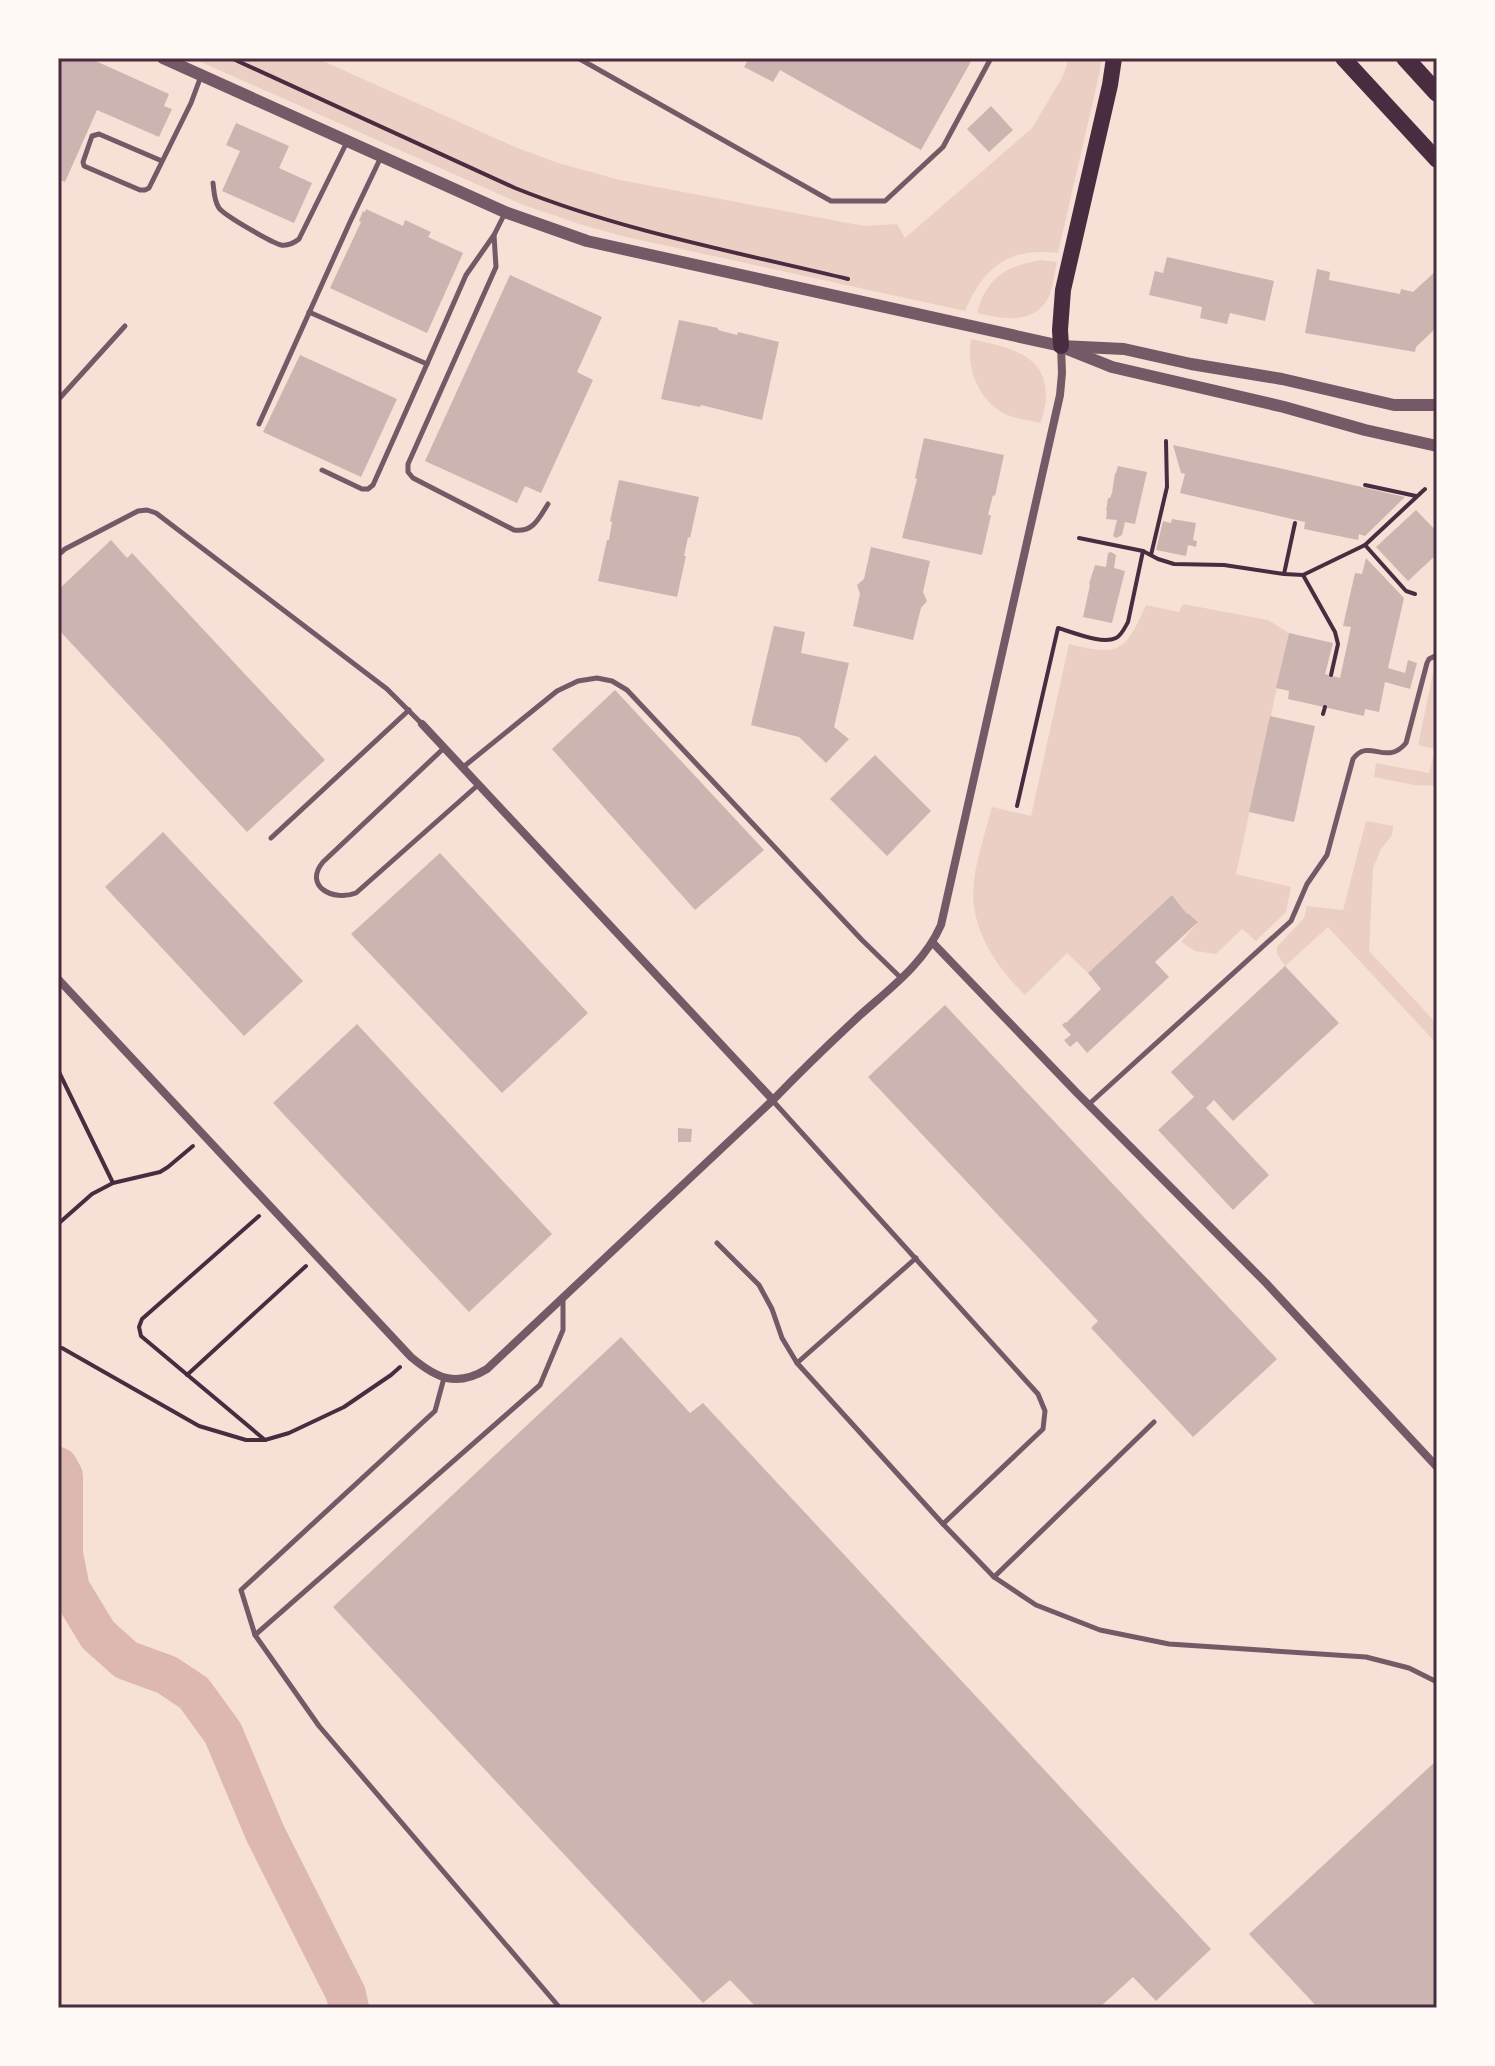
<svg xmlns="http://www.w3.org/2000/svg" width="1495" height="2066" viewBox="0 0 1495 2066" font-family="'Asap Condensed',sans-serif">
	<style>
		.green { fill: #ebcfc5 }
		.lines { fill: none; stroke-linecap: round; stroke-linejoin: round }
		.river { stroke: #dcb8b0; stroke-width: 40 }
		.building { fill: #ccb4b1 }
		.path { stroke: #4a2c40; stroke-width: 4 }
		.service { stroke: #755966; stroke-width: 5 }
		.minor { stroke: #755966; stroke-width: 8 }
		.tertiary { stroke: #755966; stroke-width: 12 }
		.primary { stroke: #4a2c40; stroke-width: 16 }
		.motorway { stroke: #4a2c40; stroke-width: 18 }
		.neatline { fill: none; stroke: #4a2c40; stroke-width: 3 }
	</style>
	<rect width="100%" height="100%" fill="#f7e1d7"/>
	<g class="green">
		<path d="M192,58H316L515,147L558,163L620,180L864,226L897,224L905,238L1032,128L1063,76L1069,58H1101L1100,71L1058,253C1009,247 984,267 965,311L626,237L579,224L521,204Z"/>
		<path d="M1041,260L1057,262C1055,272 1053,284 1050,294C1037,326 1002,319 977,313C987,277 1006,266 1041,260Z"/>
		<path d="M971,339C1005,347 1047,352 1046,397C1046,405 1043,414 1041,423C1029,420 1015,419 1003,413C977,398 966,367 971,339Z"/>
		<path d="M1183,604L1268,620L1289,633L1236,874L1291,887L1286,912L1256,941L1242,929L1216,954L1195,951L1181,942L1198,922L1189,913L1187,914L1172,895L1088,973L1067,953L1025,995C994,965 968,925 974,880C977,856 986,831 992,807L1031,816L1069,644C1121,657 1125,651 1146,605L1179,612Z"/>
		<polygon points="1436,669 1437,669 1437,786 1414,785 1374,777 1376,763 1429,773 1435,749 1418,745 1433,673"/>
		<polygon points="1366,821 1393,826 1392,835 1381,849 1373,868 1369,951 1437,1024 1437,1044 1328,927 1285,966 1277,954 1277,947 1304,918 1307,906 1343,910"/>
	</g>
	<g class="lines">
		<polyline class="river" points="58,1467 63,1476 63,1554 70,1589 98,1635 126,1660 167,1675 194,1693 223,1733 265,1833 346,1994 349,2008"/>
	</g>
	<g class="building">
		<polygon points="58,58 89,58 169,94 164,106 172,109 159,137 97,110 65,182 58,179"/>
		<polygon points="749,58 973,58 921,150 780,70 773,82 744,67"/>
		<polygon points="991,106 1013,130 989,152 967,129"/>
		<polygon points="236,123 289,146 279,168 312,183 294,223 222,191 240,151 226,145"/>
		<polygon points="366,209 403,226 405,220 431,232 428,237 463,253 427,333 330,288 361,222 359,221 363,211 365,212"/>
		<polygon points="1167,257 1274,281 1265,321 1230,313 1227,324 1200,318 1202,307 1149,295 1155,271 1163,273"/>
		<polygon points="1317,269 1330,272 1329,280 1400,294 1401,289 1413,292 1437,270 1437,327 1416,347 1415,352 1305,333"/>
		<polygon points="510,275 602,317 577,372 593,380 541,493 525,486 517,503 425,461"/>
		<polygon points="679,320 718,328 718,330 737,335 738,332 779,342 762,420 701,405 700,407 661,399"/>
		<polygon points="300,355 397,399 361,477 263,432"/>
		<polygon points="924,438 1004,455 995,496 993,495 988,515 991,515 982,555 902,538 917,479 915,478"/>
		<polygon points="1173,445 1279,468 1405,497 1365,536 1359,534 1358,540 1304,529 1305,522 1180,493 1185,474 1181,473"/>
		<polygon points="1118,466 1147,472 1135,524 1125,522 1122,535 1116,538 1113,536 1117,520 1106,519 1107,511 1106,511 1108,498 1110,498 1112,493 1115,473 1116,473"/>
		<polygon points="619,480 699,497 690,538 688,537 684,556 686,556 677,597 598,581 607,540 609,540 612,522 610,521"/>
		<polygon points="1416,510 1437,532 1437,554 1408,581 1376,547"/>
		<polygon points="1172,519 1196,523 1193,540 1197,541 1196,547 1188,545 1186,556 1156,550 1163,521 1171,523"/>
		<polygon points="111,540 127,558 132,553 325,760 247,832 58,629 58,590"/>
		<polygon points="871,547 930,561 923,592 927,601 921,608 913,640 853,626 860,594 857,585 864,579"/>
		<polygon points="1111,552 1116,555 1114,568 1125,571 1112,623 1083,617 1090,585 1089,584 1095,565 1106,567 1108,553"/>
		<polygon points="1366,558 1404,598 1388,668 1405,673 1408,660 1417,663 1410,689 1385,682 1379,712 1365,709 1364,716 1288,699 1289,691 1276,688 1289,633 1333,643 1325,674 1340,678 1351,627 1343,626 1355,573 1362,574"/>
		<polygon points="774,626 805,632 801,653 849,663 834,727 849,739 826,763 799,737 751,725"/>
		<polygon points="615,690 764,850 695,910 552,749"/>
		<polygon points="1270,716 1315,726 1294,822 1249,812"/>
		<polygon points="875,755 931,811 887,856 830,799"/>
		<polygon points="163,832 303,981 244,1036 105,887"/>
		<polygon points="440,853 588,1013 502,1093 351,934"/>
		<polygon points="1172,895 1187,914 1188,913 1198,922 1155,962 1169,977 1087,1053 1077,1041 1070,1047 1064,1040 1071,1035 1062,1025 1065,1022 1066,1023 1101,989 1088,973"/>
		<polygon points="1285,966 1339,1023 1233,1121 1214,1100 1206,1108 1269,1175 1233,1210 1158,1130 1194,1097 1171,1072"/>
		<polygon points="945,1005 1277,1359 1193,1437 1091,1328 1098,1321 868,1077"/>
		<polygon points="357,1024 552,1234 469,1312 273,1103"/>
		<polygon points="678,1128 692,1129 691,1142 678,1142"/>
		<polygon points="621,1337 690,1413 703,1403 1211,1949 1156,2001 1133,1977 1099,2008 757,2008 730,1980 703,2003 333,1607"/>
		<polygon points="1437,1760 1437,2008 1318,2008 1249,1934"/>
	</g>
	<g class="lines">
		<g class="path">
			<path d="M231,58L515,188C622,231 736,252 848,279"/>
			<polyline points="1365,485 1416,496"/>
			<polyline points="1079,538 1143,551 1158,559 1174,564 1224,565 1284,574 1303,575 1365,545 1406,591 1415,594"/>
			<polyline points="1365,545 1425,489"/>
			<polyline points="1151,555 1167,487 1166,441"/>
			<polyline points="1284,574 1295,523"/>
			<polyline points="1303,575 1335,632 1338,644 1331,675"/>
			<polyline points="1323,714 1325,707"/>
			<path d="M1017,806L1058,628C1073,632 1102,645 1116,638C1122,635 1125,627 1128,622L1143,551"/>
			<polyline points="58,1070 113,1183"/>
			<polyline points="259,1216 142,1319 139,1327 141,1336 265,1440"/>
			<polyline points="58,1224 92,1194 113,1183 160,1172 168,1167 193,1146"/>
			<polyline points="62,1348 199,1426 246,1440 265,1440 289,1433 344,1407 391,1375 400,1367"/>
			<polyline points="187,1375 306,1266"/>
		</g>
		<g class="service">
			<polyline points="578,58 831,201 885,201 943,147 991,58"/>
			<polyline points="162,161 99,134 92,136 83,162 84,166 140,190 145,190 149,188 191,103 201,76"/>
			<path d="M213,183C214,191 214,201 219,208C225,216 271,242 281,245C288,246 294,243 299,239L347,142"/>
			<path d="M494,235L496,267L408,464V472L413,478L514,530C533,533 539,518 548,504"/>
			<polyline points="309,312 427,364 466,275 494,235 505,213"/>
			<polyline points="58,400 125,326"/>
			<polyline points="259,424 350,222 381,157"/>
			<polyline points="322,470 362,489 368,489 373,485 427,364"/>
			<polyline points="58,555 65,549 138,511 147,510 156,513 387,689 422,724"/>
			<path d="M444,748L323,862C303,886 333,902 356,893L478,785"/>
			<polyline points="462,768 557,691 578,681 597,678 612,681 627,690 862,940 901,978"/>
			<polyline points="271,838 409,710"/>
			<polyline points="773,1101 1038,1394 1045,1411 1043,1429 943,1524 994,1577 1036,1605 1100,1630 1169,1644 1366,1657 1409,1668 1437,1682"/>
			<path d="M1088,1105L1291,921L1307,884L1327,855L1353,759C1369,737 1386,767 1406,743L1427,663L1429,659L1437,655"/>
			<polyline points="717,1243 759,1285 772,1309 782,1338 797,1363"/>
			<polyline points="916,1258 797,1363 943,1524"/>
			<polyline points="994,1577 1154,1422"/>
			<polyline points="255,1635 241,1590 435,1411 444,1378"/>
			<polyline points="560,2008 319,1726 255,1635 540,1385 563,1330 563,1296"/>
		</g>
		<g class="minor">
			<polyline points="422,724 773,1100"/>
			<polyline points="933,943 1077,1093 1266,1283 1437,1467"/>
			<path d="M58,979L411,1357C436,1378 456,1388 487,1369L773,1100C800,1072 829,1044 858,1017C889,989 924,964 941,925L1060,395L1062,373L1061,346"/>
		</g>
		<g class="tertiary">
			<polyline points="163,58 505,212 587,241 1061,346 1124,349 1191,364 1282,379 1394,405 1437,405"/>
			<polyline points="1067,349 1112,367 1284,407 1365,430 1437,446"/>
		</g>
		<g class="primary">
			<polyline points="1343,58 1437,160"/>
			<polyline points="1061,346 1060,330 1063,290 1110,85 1114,58"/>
		</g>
		<polyline class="motorway" points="1405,58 1437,93"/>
	</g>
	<rect width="1495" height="2066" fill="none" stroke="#fffaf5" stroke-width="120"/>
	<rect x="60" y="60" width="1375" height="1946" class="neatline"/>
</svg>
